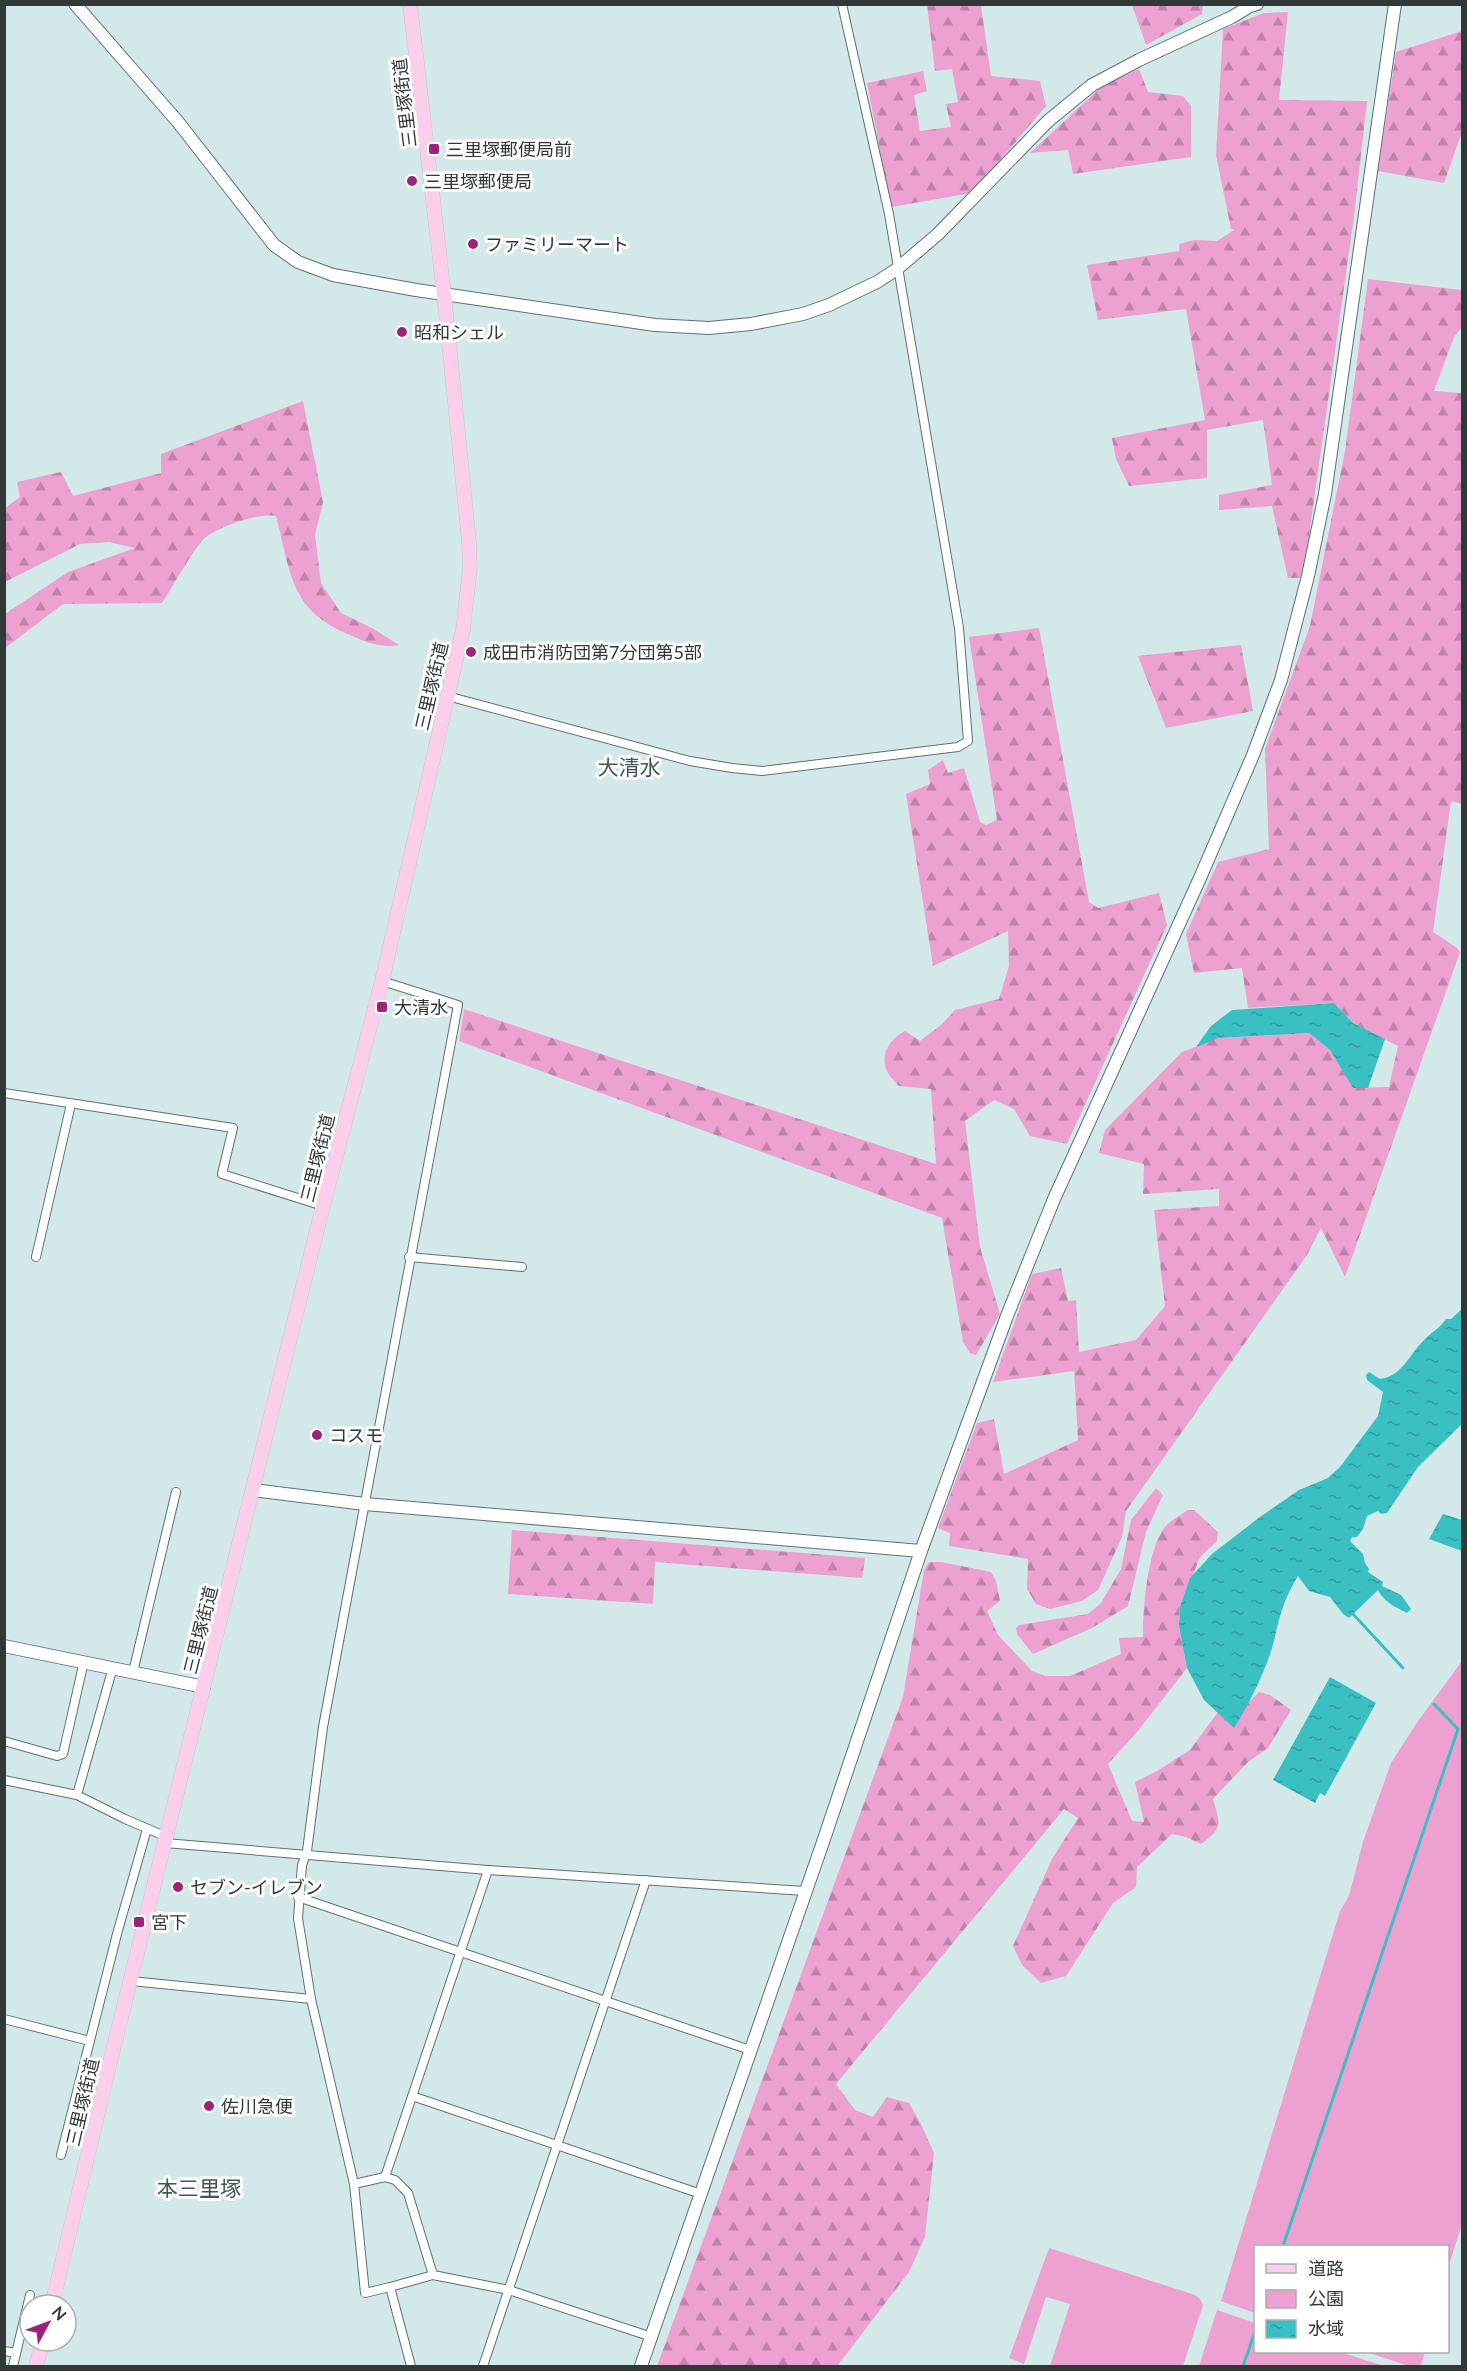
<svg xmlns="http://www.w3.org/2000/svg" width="1467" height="2371" viewBox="0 0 1467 2371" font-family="Lato,'Noto Sans JP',sans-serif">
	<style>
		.green { fill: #eca1d0 }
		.forest { fill: url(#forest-firs) }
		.water { fill: url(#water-ripples) }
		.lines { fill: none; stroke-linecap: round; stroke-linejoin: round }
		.stream { stroke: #3abfc3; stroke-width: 3 }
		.street-casing { stroke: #5e7172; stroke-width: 10 }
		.secondary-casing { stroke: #5e7172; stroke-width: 14 }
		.primary-casing { stroke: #c5c7c7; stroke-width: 15 }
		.street { stroke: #fff; stroke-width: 8 }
		.secondary { stroke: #fff; stroke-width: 12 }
		.primary { stroke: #fbceeb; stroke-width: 14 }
		.poi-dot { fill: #9c237b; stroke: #fff; stroke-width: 2 }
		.labels { text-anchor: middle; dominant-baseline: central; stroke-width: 6; stroke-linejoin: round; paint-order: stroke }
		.street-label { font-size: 18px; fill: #303838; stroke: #fff }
		.poi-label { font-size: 18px; fill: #303838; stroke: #fff; text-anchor: start }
		.quarter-label { font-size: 21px; fill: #435556; stroke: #fff }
	</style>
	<defs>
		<pattern id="forest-firs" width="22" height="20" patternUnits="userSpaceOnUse" patternTransform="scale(1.5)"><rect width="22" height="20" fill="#eca1d0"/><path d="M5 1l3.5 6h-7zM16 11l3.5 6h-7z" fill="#c084aa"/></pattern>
		<pattern id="water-ripples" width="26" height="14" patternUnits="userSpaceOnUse" patternTransform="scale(1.5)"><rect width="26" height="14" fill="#3abfc3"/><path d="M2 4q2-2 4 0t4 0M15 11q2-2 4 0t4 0" fill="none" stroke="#319c9f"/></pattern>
	</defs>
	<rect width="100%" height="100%" fill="#d3e9e9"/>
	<g class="green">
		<polygon points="1462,1661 1462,2224 1448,2268 1448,2246 1256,2246 1255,2313 1221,2301 1340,1911 1349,1896 1363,1842 1391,1763 1416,1724"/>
		<polygon points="1049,2248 1195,2295 1200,2299 1203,2305 1183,2366 1050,2366 1070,2304 1046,2297 1024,2364 1009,2358"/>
		<polygon points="1217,2310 1255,2323 1256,2352 1340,2352 1384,2366 1199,2366"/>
		<polygon points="1366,2352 1425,2352 1421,2366 1409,2366"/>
	</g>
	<g class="forest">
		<polygon points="927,5 981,5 991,76 1040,81 1046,106 972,193 891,207 867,83 923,71 927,91 914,95 920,131 951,127 946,104 958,102 952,69 935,71"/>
		<polygon points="1132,5 1203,5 1202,14 1146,45"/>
		<polygon points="1288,12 1279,100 1367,101 1354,217 1303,578 1288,578 1272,506 1219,510 1219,495 1272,485 1263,420 1207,430 1207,478 1129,486 1116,459 1112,438 1205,420 1186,309 1098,320 1087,265 1179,251 1179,244 1194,240 1217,241 1234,230 1231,229 1216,155 1223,29 1264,13"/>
		<polygon points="1462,31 1462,132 1444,183 1378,171 1396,52"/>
		<polygon points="1139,69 1148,92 1183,96 1191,106 1191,157 1073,174 1068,150 1030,153 1101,87"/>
		<polygon points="1368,279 1461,290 1462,288 1462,327 1454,337 1434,391 1462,393 1462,804 1451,801 1433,932 1457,948 1460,952 1345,1277 1321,1228 1307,1255 1126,1511 1122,1537 1098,1590 1082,1601 1050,1609 1036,1604 1027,1589 1028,1559 949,1546 950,1533 938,1528 977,1423 994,1419 1004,1474 1078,1440 1074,1371 993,1382 1032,1274 1061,1268 1068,1301 1076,1300 1079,1352 1136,1340 1165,1306 1154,1210 1219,1206 1219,1189 1143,1194 1144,1164 1099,1153 1105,1130 1182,1052 1219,1038 1309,1033 1330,1050 1353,1088 1389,1087 1398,1046 1353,1023 1334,1003 1248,1008 1242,968 1194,973 1186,934 1218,862 1269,849 1265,749 1310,626 1345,451"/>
		<path d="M303,401L323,502L315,535L321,583L341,613L372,628L399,645C381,648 367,643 350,635C289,610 291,572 276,516C257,513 221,526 206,537C197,543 170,591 162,603L63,604L5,648V614L68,572L135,548L109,542L80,544L5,582V508L20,497L17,482L61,472L73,496L161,473V454Z"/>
		<path d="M1039,628L1089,902L1098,908L1159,893L1167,925L1067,1144L1030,1136L1014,1109L994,1100L965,1121L980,1247L1000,1314L976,1355L970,1353L963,1342L942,1218L459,1041L464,1009L936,1164L931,1089L899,1086C895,1082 889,1076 887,1071C879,1054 891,1038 905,1031L920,1041L941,1025L955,1010L999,999L1009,966L1008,931L933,966L906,794L930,784L928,770L943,760L948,773L964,768L980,822L986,825L997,820L969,637Z"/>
		<polygon points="1241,645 1253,711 1166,728 1138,656"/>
		<polygon points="1156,1488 1163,1495 1146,1532 1128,1606 1092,1628 1033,1654 1017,1634 1016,1628 1019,1625 1088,1614 1101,1603 1121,1569 1131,1520"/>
		<path d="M1188,1510H1194L1218,1532L1217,1541L1200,1557L1180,1607L1179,1626L1187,1668L1137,1732L1108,1764L1132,1821L1144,1822L1135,1782L1157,1771L1190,1750L1218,1712L1234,1727L1248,1703L1259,1692L1270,1695L1291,1710L1268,1748L1248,1762L1213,1799C1220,1824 1224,1827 1201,1844L1186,1837L1172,1834L1137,1867L1136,1887L1113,1903L1066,1976L1041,1983L1022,1965L1013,1946L1052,1859L1078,1818L1064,1809L836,2084L855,2110L873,2117L887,2097L909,2103L920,2122L934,2153L925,2237L909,2272L838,2365L657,2366L903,1697L924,1570L929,1562H941L991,1572L996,1581L1000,1601L987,1611L998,1635L1032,1671L1045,1676H1070L1121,1654L1119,1638L1143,1637C1143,1608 1147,1550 1165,1527C1171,1520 1181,1515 1188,1510Z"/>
		<polygon points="512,1530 865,1558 862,1578 655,1562 653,1604 508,1594"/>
	</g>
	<g class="water">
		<polygon points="1334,1003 1353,1023 1385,1039 1368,1088 1353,1088 1330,1050 1309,1033 1219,1038 1196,1047 1211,1026 1232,1010"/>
		<path d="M1462,1309V1424L1418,1467L1387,1513L1381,1514L1378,1511L1367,1516L1363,1529L1357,1537H1352L1350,1541L1363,1554L1365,1563L1369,1569L1368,1572L1383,1582L1382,1586L1401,1595L1411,1609L1407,1613C1395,1607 1384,1602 1378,1590L1349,1618L1343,1614L1330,1597L1309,1591L1298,1576C1286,1595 1279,1616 1275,1637C1269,1664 1249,1705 1234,1728L1204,1700L1187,1668L1179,1626L1180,1607L1190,1578L1212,1554L1260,1517L1299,1490L1328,1478L1340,1467L1378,1416L1383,1392L1367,1380L1366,1375L1369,1372L1380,1379C1403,1376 1409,1354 1425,1339C1432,1332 1441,1327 1446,1319H1451Z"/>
		<polygon points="1443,1514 1462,1520 1462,1551 1429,1539"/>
		<polygon points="1330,1677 1376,1703 1325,1796 1320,1793 1315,1803 1273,1780"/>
	</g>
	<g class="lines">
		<g class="stream">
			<polyline points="1353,1614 1403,1668"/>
			<polyline points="1283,2246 1458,1729 1434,1704"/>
			<polyline points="1243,2366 1256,2329"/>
		</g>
		<defs>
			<g id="street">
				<polyline points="447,696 690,761 732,768 762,771 958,747 968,741 959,628 889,214 842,4"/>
				<polyline points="382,981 458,1005 323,1727 307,1851 302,1865 298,1918 311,1999 354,2184 365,2293 390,2287 411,2366"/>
				<polyline points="4,1093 233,1128 222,1174 323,1206"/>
				<polyline points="36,1257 71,1104"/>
				<polyline points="409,1257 522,1267"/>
				<polyline points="133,1672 176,1492"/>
				<polyline points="4,1741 57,1756 63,1754 84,1661"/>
				<polyline points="4,1780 77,1795 125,1819 167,1837"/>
				<polyline points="77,1795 113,1667"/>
				<polyline points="165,1843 488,1870 805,1891"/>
				<polyline points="298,1897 750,2050"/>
				<polyline points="131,1981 311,1999"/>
				<polyline points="4,2019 90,2041"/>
				<polyline points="412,2096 701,2194"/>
				<polyline points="61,2155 117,1934 147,1829"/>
				<polyline points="385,2177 488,1870"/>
				<polyline points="354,2184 385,2177 395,2180 408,2193 433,2275 390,2287"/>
				<polyline points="433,2275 509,2290 652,2337"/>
				<polyline points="4,2351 16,2353"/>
				<polyline points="13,2366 30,2295"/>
				<polyline points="483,2366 646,1880"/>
			</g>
			<g id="secondary">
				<polyline points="75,4 178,122 274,245 298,262 333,275 416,290 655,325 709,328 751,324 803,314 829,305 877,282 897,269 938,234 1048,121 1092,85 1139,60 1232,17 1250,6 1257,4"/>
				<polyline points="253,1490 365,1504 921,1551"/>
				<polyline points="4,1646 204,1687"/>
				<polyline points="641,2366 823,1842 921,1551 1007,1316 1054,1199 1200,878 1253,755 1281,680 1308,576 1325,494 1395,4"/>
			</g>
			<g id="primary">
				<polyline points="52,2305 111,2058 323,1206 382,981 463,629 470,568 469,542 444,294 410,4"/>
				<polyline points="36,2366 43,2341"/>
			</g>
		</defs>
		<use href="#street" class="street-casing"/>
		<use href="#secondary" class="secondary-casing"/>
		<use href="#primary" class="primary-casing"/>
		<use href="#street" class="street"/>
		<use href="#secondary" class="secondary"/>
		<use href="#primary" class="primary"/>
	</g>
	<g class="poi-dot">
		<rect x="428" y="143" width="12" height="12" rx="3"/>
		<circle cx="412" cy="181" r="6"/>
		<circle cx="473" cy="244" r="6"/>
		<circle cx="402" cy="332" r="6"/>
		<circle cx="471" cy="652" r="6"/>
		<rect x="376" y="1001" width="12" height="12" rx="3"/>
		<circle cx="317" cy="1435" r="6"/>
		<circle cx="178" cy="1887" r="6"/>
		<rect x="133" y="1916" width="12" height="12" rx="3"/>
		<circle cx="209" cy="2106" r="6"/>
	</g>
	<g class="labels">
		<g class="street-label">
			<text transform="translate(404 103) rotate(-97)">三里塚街道</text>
			<text transform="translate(431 686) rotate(-77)">三里塚街道</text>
			<text transform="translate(317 1158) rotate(-76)">三里塚街道</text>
			<text transform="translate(200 1630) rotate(-76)">三里塚街道</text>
			<text transform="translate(82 2102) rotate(-77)">三里塚街道</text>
		</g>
		<g class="poi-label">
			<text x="446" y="149">三里塚郵便局前</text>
			<text x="424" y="181">三里塚郵便局</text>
			<text x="485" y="244">ファミリーマート</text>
			<text x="414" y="332">昭和シェル</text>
			<text x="483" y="652">成田市消防団第7分団第5部</text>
			<text x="394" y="1007">大清水</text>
			<text x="329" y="1435">コスモ</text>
			<text x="190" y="1887">セブン-イレブン</text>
			<text x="151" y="1922">宮下</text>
			<text x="221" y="2106">佐川急便</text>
		</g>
		<g class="quarter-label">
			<text x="629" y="766">大清水</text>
			<text x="199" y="2187">本三里塚</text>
		</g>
	</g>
	<rect width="1467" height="2371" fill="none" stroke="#303838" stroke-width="12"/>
	<rect x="1254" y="2245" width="195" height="108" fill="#ffffff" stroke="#acafaf" stroke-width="1.5"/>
	<rect x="1266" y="2264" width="30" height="9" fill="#fbceeb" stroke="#acafaf" stroke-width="1.5"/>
	<text x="1308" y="2275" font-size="18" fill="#303838">道路</text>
	<rect x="1266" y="2290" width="30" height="18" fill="#eca1d0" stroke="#acafaf" stroke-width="1.5"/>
	<text x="1308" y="2305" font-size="18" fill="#303838">公園</text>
	<rect x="1266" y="2320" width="30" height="18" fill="url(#water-ripples)" stroke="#acafaf" stroke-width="1.5"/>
	<text x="1308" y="2335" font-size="18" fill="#303838">水域</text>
	<g transform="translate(48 2323) rotate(49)"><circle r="28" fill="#ffffff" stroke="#acafaf" stroke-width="1.5"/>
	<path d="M0-4.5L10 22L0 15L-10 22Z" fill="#9c237b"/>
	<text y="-9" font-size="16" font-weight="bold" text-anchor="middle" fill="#303838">N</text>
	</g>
</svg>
